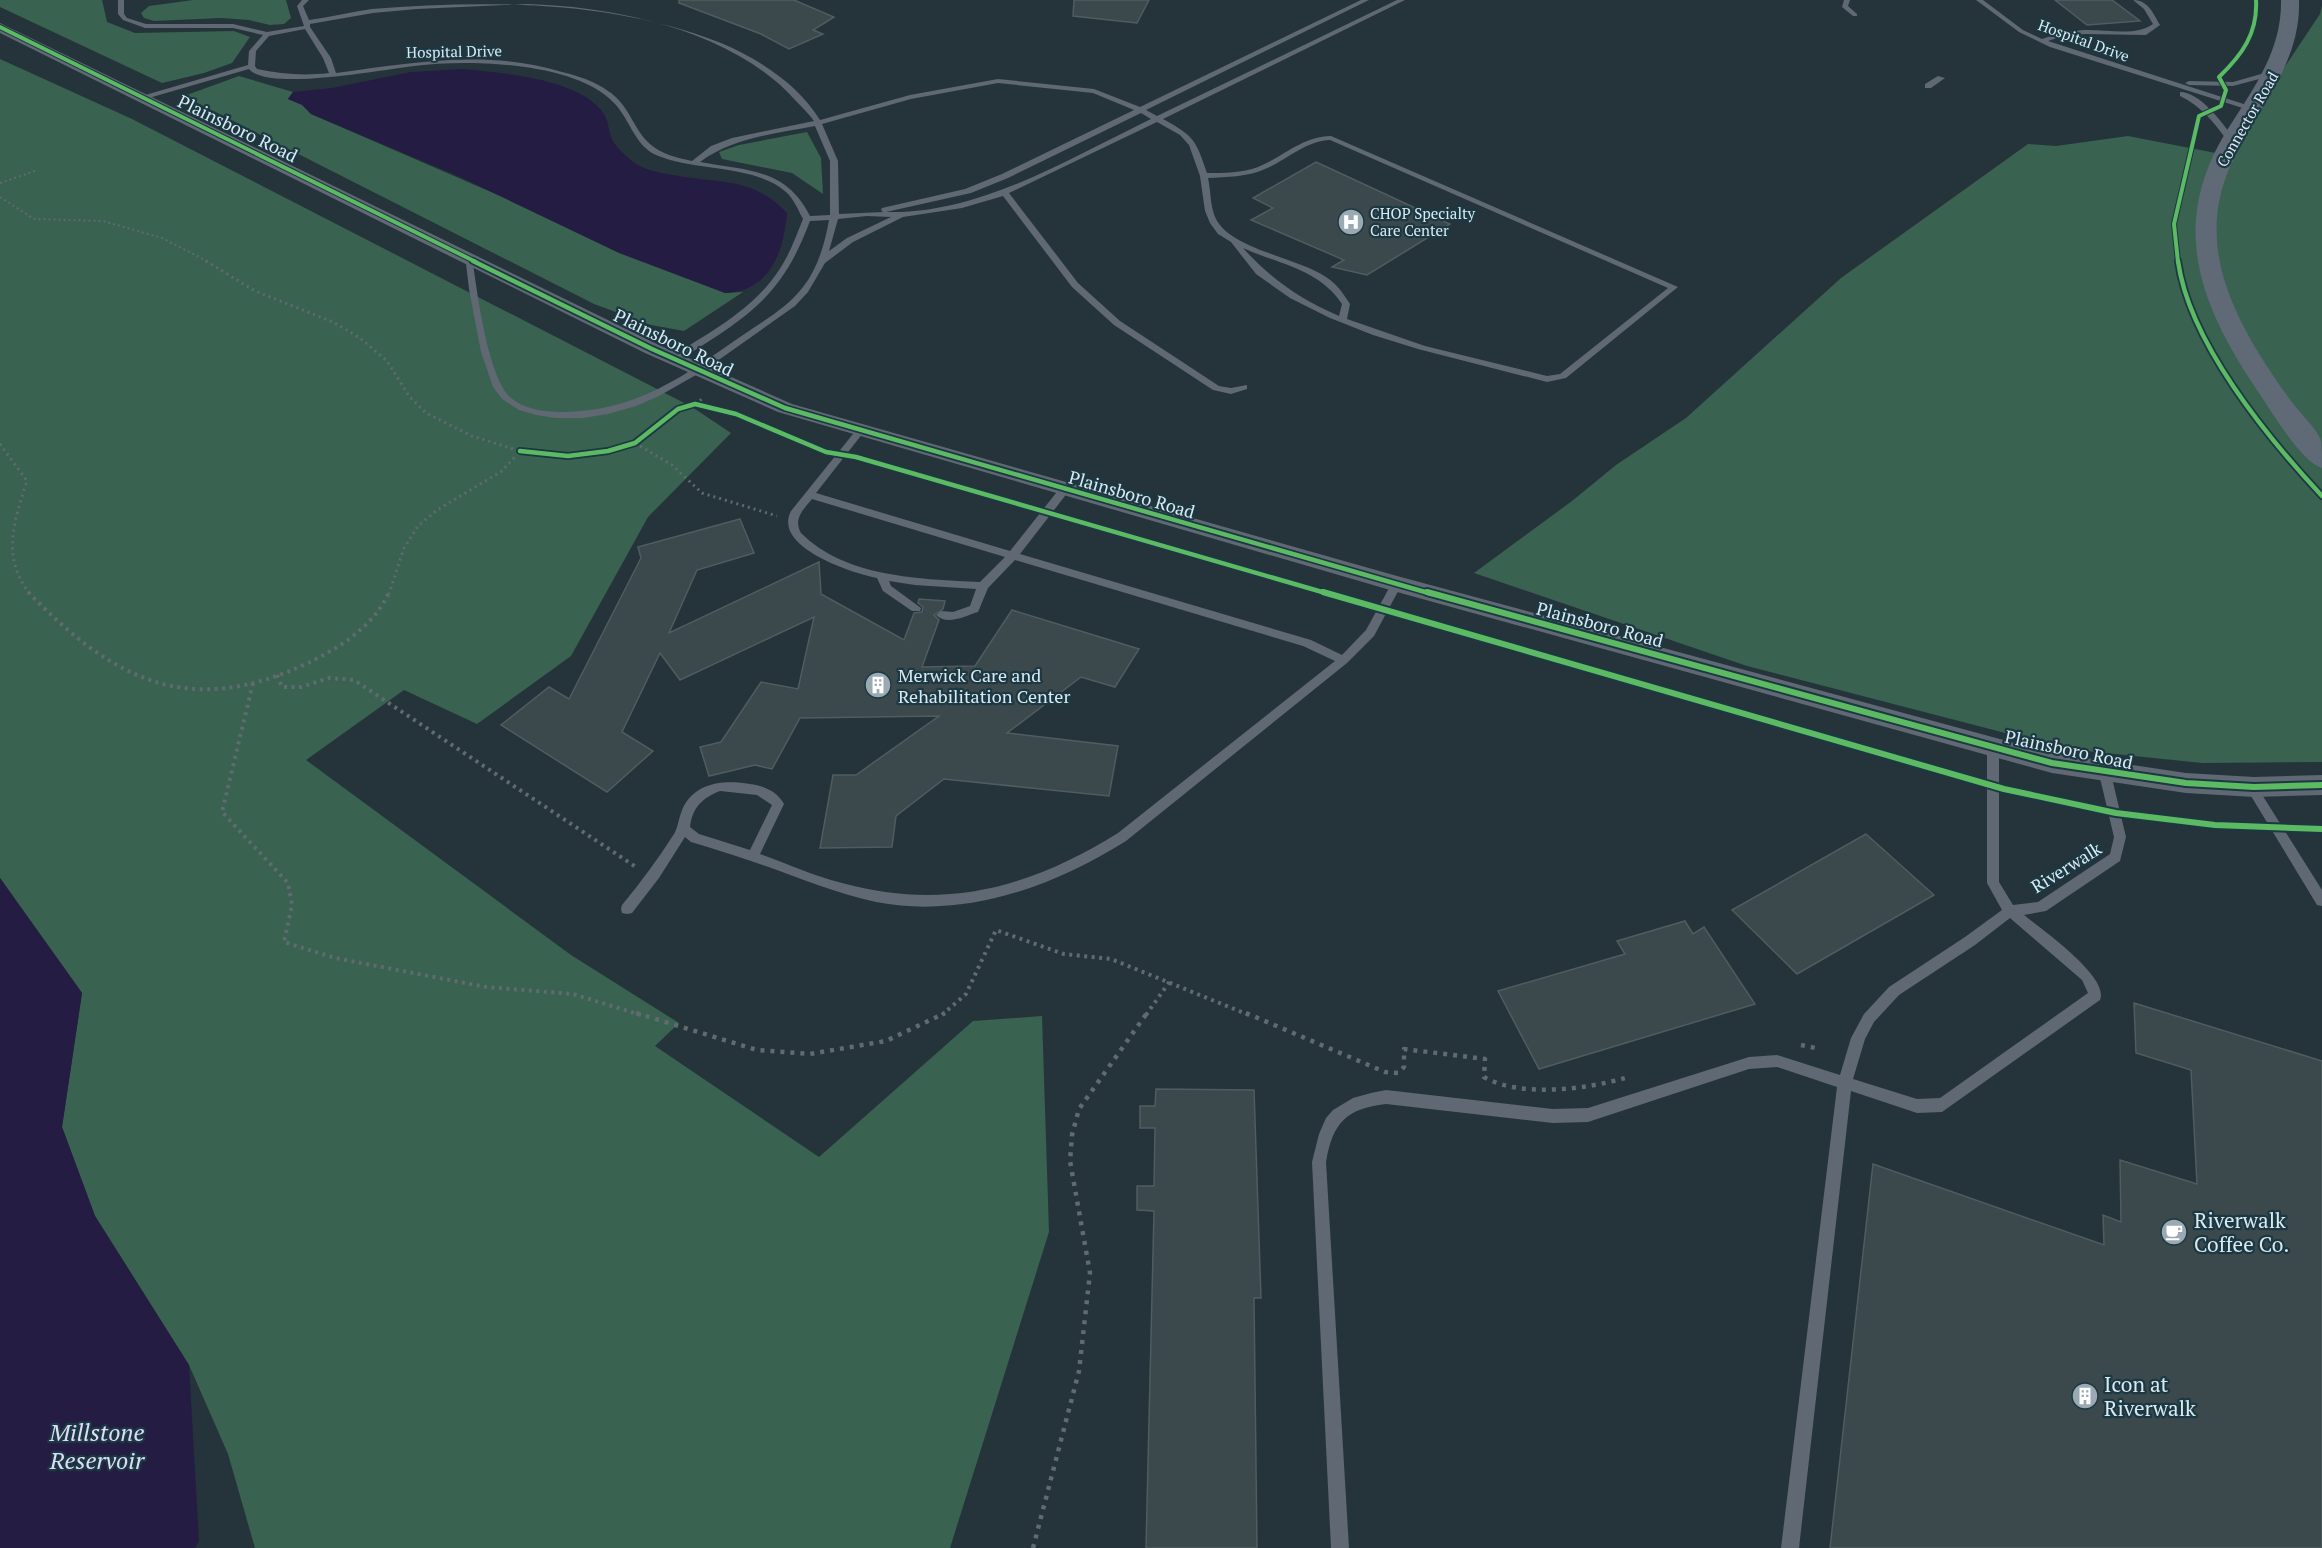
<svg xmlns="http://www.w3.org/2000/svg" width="2322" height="1548" viewBox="0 0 2322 1548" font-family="'PT Serif',serif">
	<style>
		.green { fill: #396250 }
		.water { fill: #241c42 }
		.building { fill: #3b484c; stroke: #4f5d5f; stroke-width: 1.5 }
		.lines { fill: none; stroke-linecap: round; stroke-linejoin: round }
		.path-far3 { stroke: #606a71; stroke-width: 2; stroke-dasharray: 2 3; stroke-linecap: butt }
		.path-far2 { stroke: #606a71; stroke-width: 3; stroke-dasharray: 2 4; stroke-linecap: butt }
		.path-far1 { stroke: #606a71; stroke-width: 4; stroke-dasharray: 3 4.5; stroke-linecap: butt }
		.path { stroke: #606a71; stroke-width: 4.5; stroke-dasharray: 4 6; stroke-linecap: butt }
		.lane { fill: #5f6873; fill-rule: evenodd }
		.street { fill: #5f6873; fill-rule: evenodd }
		.secondary { fill: #5f6a76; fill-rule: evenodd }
		.cycleway-far2-casing { stroke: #1c3843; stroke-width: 6 }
		.cycleway-far1-casing { stroke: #1c3843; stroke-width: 8 }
		.cycleway-casing { stroke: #1c3843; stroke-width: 10 }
		.cycleway-far2 { stroke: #5cba63; stroke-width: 4 }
		.cycleway-far1 { stroke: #5cba63; stroke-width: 4.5 }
		.cycleway { stroke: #5cba63; stroke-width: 6 }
		.labels { text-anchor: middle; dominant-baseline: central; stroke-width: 4.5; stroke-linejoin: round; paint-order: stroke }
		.far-street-label { font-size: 15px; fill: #daeaf2; stroke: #1c3843 }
		.far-poi-label { font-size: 15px; fill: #daeaf2; stroke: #1c3843; text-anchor: start }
		.street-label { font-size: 18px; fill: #daeaf2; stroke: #1c3843 }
		.poi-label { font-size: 18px; fill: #daeaf2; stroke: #1c3843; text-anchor: start }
		.near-poi-label { font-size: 21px; fill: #daeaf2; stroke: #1c3843; text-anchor: start }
		.near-water-label { font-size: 24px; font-style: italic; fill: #dfdbfa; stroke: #1c3843 }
	</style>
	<rect width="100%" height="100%" fill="#25343a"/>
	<g class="green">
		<polygon points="0,0 102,0 107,22 135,33 234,31 250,37 232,63 204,73 162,83 0,7"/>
		<polygon points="193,0 286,0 291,18 284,24 270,25 249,20 221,18 154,21 144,18 141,13 149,6"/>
		<polygon points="2322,5 2322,762 2202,763 2067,749 1747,666 1474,573 1572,501 1616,465 1686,418 1841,278 2028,144 2056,146 2128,136 2226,155 2320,14"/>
		<polygon points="0,59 132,119 692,407 731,433 648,517 571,656 477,724 404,690 306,760 571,955 679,1023 655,1046 819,1157 973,1021 1042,1016 1049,1232 950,1548 255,1548 228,1454 189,1365 95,1216 62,1127 82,993 0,878"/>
		<polygon points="239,76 293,92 288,99 303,105 311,114 689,278 725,293 743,292 684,331 651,325 594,304 184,96"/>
		<polygon points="807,132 821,158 823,194 792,173 722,159 719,152 739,145"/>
	</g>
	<g class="water">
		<path d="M463,69C502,73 580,78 604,114C609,122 608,131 612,139C615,147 631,161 638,165C648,171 662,173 673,175C719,184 752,176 787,213C784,251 770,292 725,293L619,253L458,176L311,114L302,105L288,99L293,92L332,88L411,72Z"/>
		<polygon points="0,878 82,993 62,1127 95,1216 189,1365 199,1541 195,1548 0,1548"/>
	</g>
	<g class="building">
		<polygon points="679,0 794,0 834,17 813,30 823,34 789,49 761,34 679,3"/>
		<polygon points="1074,0 1149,0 1137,23 1073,16"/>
		<polygon points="2055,0 2112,0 2140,21 2087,25"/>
		<polygon points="1316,162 1450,224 1367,275 1332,267 1344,260 1251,220 1273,208 1253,198"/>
		<polygon points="740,519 754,553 697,570 669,633 819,562 821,594 904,640 914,613 922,612 923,607 918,603 919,599 945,601 943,609 934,615 939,620 922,667 975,666 1012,610 1139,649 1115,687 1081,677 1007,733 1118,746 1109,796 944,779 896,816 892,847 820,848 833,775 856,775 939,716 800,718 772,769 755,765 709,776 700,747 721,742 761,682 798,689 814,617 680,680 660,653 622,732 653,751 607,792 501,725 549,687 569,699 641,558 638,547"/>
		<polygon points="1866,834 1934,895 1797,974 1732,910"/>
		<polygon points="1685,921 1693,934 1704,927 1755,1004 1539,1069 1498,991 1625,954 1617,941"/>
		<polygon points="2134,1003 2322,1061 2322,1548 1830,1548 1873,1164 2104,1245 2103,1215 2121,1222 2120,1160 2197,1184 2191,1070 2136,1053"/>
		<polygon points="1156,1089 1254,1090 1261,1298 1254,1298 1257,1548 1146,1548 1154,1211 1137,1210 1137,1186 1154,1186 1155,1128 1140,1128 1140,1106 1155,1106"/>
	</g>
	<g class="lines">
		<g class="path-far3">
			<polyline points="0,183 38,170"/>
			<polyline points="0,197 34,219 103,221 162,238 209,262"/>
		</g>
		<g class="path-far2">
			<polyline points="206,261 255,291 333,322 360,338 387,361 409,396 426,413 472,436 520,451 502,471 437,510 418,526 404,548 389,594"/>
			<polyline points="695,404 702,399"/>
			<polyline points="635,443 672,465 702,493 777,516"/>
			<path d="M0,444L27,481C14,521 1,558 30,594"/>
		</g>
		<g class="path-far1">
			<path d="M28,592C114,681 189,719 308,663C341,647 374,626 389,592"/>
			<polyline points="277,675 282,687 301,687 329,678 354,680 636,867"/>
			<polyline points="253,683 222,812 288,883 292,905 284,942 335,958 486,987 573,994 641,1015"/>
			<polyline points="942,1015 966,994 996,930 1064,954 1111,959 1249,1015"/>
			<polyline points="1146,1015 1170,981"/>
		</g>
		<g class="path">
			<polyline points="636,1013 757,1050 810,1054 886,1041 945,1013"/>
			<path d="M1246,1013L1385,1072L1398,1073L1404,1067V1049L1485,1059L1484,1077C1520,1098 1587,1089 1625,1078"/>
			<polyline points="1801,1045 1820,1049"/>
			<polyline points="1033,1548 1079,1371 1090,1273 1070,1161 1072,1135 1079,1109 1147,1013"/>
		</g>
		<g class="lane">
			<path d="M118,0H124V14L127,18L146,24H233L267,32L304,26L297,6L302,0H309L303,6L309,20C331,17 351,12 372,9C489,0 612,0 721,43C759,59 798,84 820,120L910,95L998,79L1094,89L1140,107L1361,0H1369L1146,110L1157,116L1397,0H1405L1163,119C1194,136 1196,140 1207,173C1224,173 1242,173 1258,167C1283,157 1303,136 1331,136L1678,287L1566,378L1547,382L1418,349L1373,335L1330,318L1290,298L1256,274L1231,242L1218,234L1210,223L1205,211L1200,176L1189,145L1180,135L1157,122L1009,193L1078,283L1120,321L1219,386L1231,388L1247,385V389L1231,394L1213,390L1114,325L1072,287L1003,196L962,208L903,217L853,242L825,263L808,292L795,306L703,371L659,396L636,406L608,414L583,418H556L536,415L519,410L502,399L493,387L481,352L469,289L465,255L472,257C477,290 487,374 510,397C523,409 544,412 561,412C636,412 684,376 743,335C763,321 787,308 803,287C818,268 825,243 829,220L810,221C786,285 760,309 703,345C694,350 681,362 671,361V357C710,332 753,310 779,270C790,254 796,236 803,219C798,210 794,199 786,192C754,164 696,172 656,155C634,145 630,119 614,103C582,69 508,63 464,63C447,63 430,64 414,66C385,69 268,92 249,69L142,100V96L248,65L249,51L263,35L233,28H145L123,20L118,14ZM528,4C618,7 734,31 796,101C802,107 809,114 814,121L732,138L711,146L692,161C678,158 661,154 650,144C633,129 629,104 608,91C595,81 578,76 562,72C486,49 412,63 336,73L331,58L310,27V24L373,13L417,9ZM305,29L323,58L329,73C304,76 281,74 257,69L255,66L256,51L269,36ZM998,83L1093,93L1134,110L1002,174L965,189L882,208L881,210L883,212L839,214L838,161L822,124L911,99ZM1141,113L1151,119C1070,158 979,215 886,212L971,193L1008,178ZM815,126L830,161V215L810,216C786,168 748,171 700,162C734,137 775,134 815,126ZM1330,140L1668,288L1560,374L1547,376L1425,346L1347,319L1350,304C1343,293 1337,284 1326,277C1298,258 1231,249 1216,219C1210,207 1211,191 1208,178C1227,177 1247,177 1265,169C1287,160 1305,141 1330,140ZM867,216L891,217L847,238L829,251L838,219ZM1243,248C1278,264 1319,269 1342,304L1339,316C1300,299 1271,279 1243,248Z"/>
			<polygon points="1844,0 1850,0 1848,6 1857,14 1857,16 1853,16 1842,7"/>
			<path d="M1976,0H1983L2023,30L2042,39C2056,34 2069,31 2084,30C2106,29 2135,37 2153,24L2144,9L2133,0C2148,0 2153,13 2160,25L2146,35L2085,34L2063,36L2048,41L2256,108L2249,110L2050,47L2019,32Z"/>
			<polygon points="2275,70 2279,72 2278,74 2233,86 2189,85 2185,83 2189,81 2233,82"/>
			<polygon points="1938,76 1945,78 1931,88 1925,88 1925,84"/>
			<path d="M2180,92C2201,92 2224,125 2235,140L2234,142H2228C2215,123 2201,106 2180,96Z"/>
			<path d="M860,428L865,431L863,433L816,493L1010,551L1060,488H1068V492L1020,554L1311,640L1342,655L1366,630L1393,581H1401L1402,584L1374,636L1347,663L1126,841C1053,887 964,919 876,902C833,893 793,875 751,861C731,854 711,848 691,842L685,837L659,878L632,913L627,914L622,913L621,909L622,905C641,882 658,859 674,834C678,827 678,821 681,813C691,783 722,779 750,784C764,786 777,791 784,804L760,854C788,864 814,876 842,883C944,911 1030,888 1118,833L1335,661L1303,646L1015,560L988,588L978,612C965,616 947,626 936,615L941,611L953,612L970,606L976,589L915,585L889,581L891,586L921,608L920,611H912L883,591L877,578C852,573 772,547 791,511L857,429ZM812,499L1005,557L980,582C921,579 846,578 801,533C793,519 803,510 812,499ZM720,791L757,795L772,805L750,850L699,834L690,827C692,808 702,798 720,791Z"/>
			<path d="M1993,744L1999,749V882L2013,905L2038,902L2110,854L2114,837L2099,774L2101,771H2109L2111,774L2126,837L2120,861L2046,911L2024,915C2041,929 2110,977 2100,1000L1942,1112L1917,1113L1851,1091L1799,1548H1781L1837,1087L1777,1067L1749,1069L1588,1122L1553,1123L1386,1104C1346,1109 1333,1122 1326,1162L1349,1548H1331L1312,1162L1319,1134L1326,1118L1333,1110L1353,1098L1371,1093L1386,1090L1553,1109L1588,1108L1749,1057L1777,1055L1840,1075L1851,1038L1864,1014L1889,987L1965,937L2002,910L1987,883V749ZM2010,918L2082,980L2088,993L1940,1098L1917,1099L1853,1079L1865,1039L1874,1022L1899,995L1975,945Z"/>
			<polygon points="2252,783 2256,785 2322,890 2322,906 2317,905 2248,791 2246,788 2248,785"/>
		</g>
		<polygon class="street" points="0,23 659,345 792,404 1397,576 2052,753 2186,773 2254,777 2322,775 2322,795 2254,797 2186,793 2052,773 1397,592 778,412 645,353 0,33"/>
		<path class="secondary" d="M2281,0H2299C2302,93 2210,140 2217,241C2221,299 2258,355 2291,401C2300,413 2315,427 2321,440C2322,447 2322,460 2322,468C2301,462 2272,412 2259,393C2198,303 2167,222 2231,124C2256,85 2282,48 2281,0Z"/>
		<defs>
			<g id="cycleway-far2">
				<polyline points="0,27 476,262"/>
				<path d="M2178,262L2174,224L2199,116L2221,106L2226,90L2219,77C2242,55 2258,33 2256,0"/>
			</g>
			<g id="cycleway-far1">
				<polyline points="473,261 652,349 785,408 1432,594"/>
				<path d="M2178,261C2189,342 2267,437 2322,496"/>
				<polyline points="520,451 568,456 608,451 635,443 678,409 695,404 736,414 826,452 856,457 1329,594"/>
			</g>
			<g id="cycleway">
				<polyline points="1323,592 2004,789 2116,813 2215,825 2322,829"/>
				<polyline points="1427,592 2052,763 2186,783 2254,787 2322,785"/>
			</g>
		</defs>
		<use href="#cycleway-far2" class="cycleway-far2-casing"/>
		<use href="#cycleway-far1" class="cycleway-far1-casing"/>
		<use href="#cycleway" class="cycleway-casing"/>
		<use href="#cycleway-far2" class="cycleway-far2"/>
		<use href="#cycleway-far1" class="cycleway-far1"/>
		<use href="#cycleway" class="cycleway"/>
	</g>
	<defs>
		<symbol id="hospital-disc" viewBox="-11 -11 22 22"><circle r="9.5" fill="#9baab2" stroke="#1c3843"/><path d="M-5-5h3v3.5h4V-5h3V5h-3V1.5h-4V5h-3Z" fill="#fff"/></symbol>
		<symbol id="building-disc" viewBox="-11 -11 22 22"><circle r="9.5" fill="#9baab2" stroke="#1c3843"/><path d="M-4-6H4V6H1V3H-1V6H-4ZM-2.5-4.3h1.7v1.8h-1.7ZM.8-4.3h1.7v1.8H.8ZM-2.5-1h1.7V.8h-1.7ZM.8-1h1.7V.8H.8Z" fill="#fff"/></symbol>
		<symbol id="cafe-disc" viewBox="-11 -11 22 22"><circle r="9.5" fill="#9baab2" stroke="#1c3843"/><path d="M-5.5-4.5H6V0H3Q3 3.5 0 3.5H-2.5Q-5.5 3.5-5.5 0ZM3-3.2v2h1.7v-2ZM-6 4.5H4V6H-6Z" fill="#fff"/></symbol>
	</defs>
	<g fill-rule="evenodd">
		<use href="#hospital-disc" x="1336" y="207" width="30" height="30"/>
		<use href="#building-disc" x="863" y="670" width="30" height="30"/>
		<use href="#cafe-disc" x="2159" y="1217" width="30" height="30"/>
		<use href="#building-disc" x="2070" y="1381" width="30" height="30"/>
	</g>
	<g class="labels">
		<g class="far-street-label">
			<text transform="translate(2084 40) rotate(20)">Hospital Drive</text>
			<text transform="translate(454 51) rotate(-1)">Hospital Drive</text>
			<text transform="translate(2247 119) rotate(-60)">Connector Road</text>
		</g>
		<g class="far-poi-label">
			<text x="1370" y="213">CHOP Specialty<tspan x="1370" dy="17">Care Center</tspan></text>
		</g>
		<g class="street-label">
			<text transform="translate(238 128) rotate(26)">Plainsboro Road</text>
			<text transform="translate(674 342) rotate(26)">Plainsboro Road</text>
			<text transform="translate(1132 494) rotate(16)">Plainsboro Road</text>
			<text transform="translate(1600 624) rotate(15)">Plainsboro Road</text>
			<text transform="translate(2069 749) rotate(12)">Plainsboro Road</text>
			<text transform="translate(2066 867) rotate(-32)">Riverwalk</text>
		</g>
		<g class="poi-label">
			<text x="898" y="675">Merwick Care and<tspan x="898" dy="21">Rehabilitation Center</tspan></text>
		</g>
		<g class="near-poi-label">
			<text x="2194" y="1220">Riverwalk<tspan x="2194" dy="24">Coffee Co.</tspan></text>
			<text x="2104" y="1384">Icon at<tspan x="2104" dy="24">Riverwalk</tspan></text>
		</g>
		<g class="near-water-label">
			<text x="97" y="1432">Millstone<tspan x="97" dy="28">Reservoir</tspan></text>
		</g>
	</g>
</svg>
